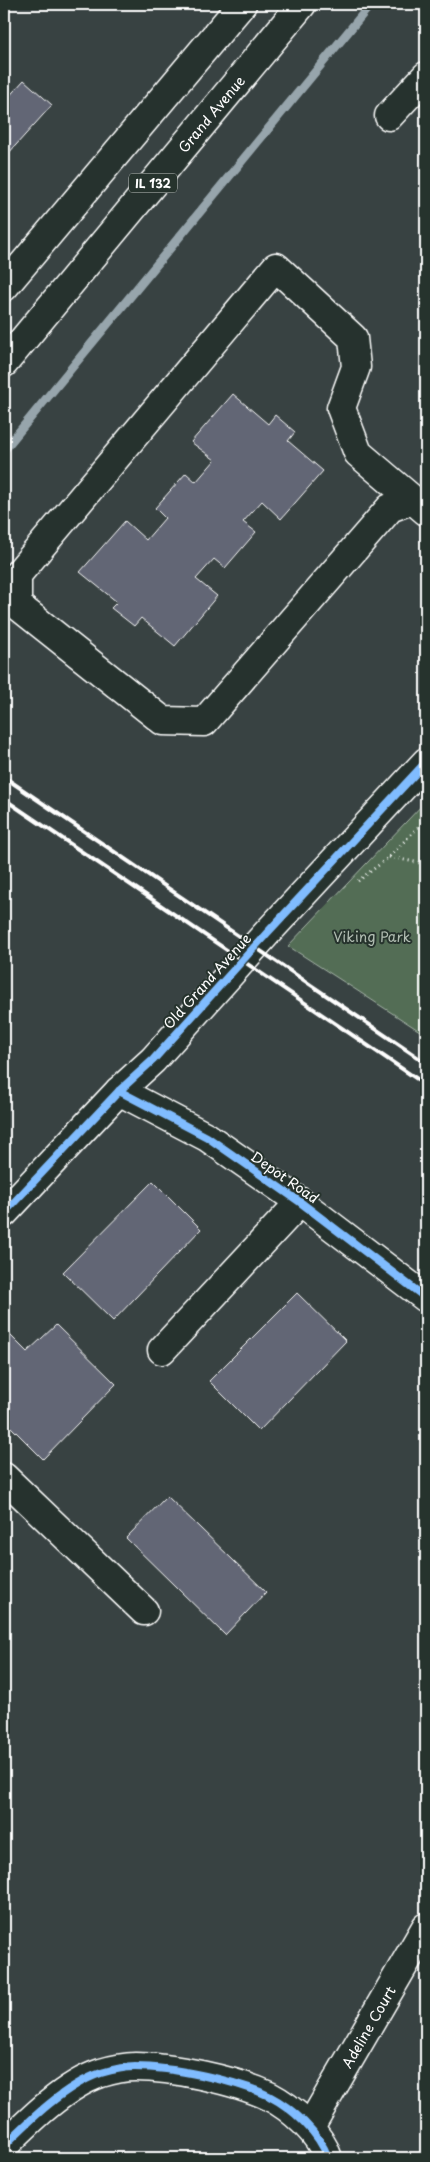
<svg xmlns="http://www.w3.org/2000/svg" width="430" height="2162" viewBox="0 0 430 2162" font-family="'Playpen Sans',sans-serif">
	<style>
		.green { fill: #526d54; stroke: #a8b6aa }
		.lines { fill: none; stroke-linecap: round; stroke-linejoin: round }
		.stream { stroke: #97a5ac; stroke-width: 9 }
		.building { fill: #626674; stroke: #fff }
		.minor-casing { stroke: #fff; stroke-width: 31 }
		.major-casing { stroke: #fff; stroke-width: 31 }
		.path { stroke: #fff; stroke-width: 3; stroke-dasharray: 1 4; stroke-linecap: butt }
		.minor { stroke: #26332d; stroke-width: 28 }
		.major { stroke: #26332d; stroke-width: 28 }
		.rail { stroke: #fff; stroke-width: 4 }
		.cycleway-casing { stroke: #26332d; stroke-width: 11 }
		.cycleway { stroke: #80bcff; stroke-width: 8 }
		.labels { text-anchor: middle; dominant-baseline: central; stroke-width: 4; stroke-linejoin: round; paint-order: stroke }
		.shield { fill: #26332d; stroke: #bec2c0; stroke-width: 1 }
		.shield-label { font-size: 12px; font-weight: bold; fill: #fff }
		.street-label { font-size: 14px; fill: #fff; stroke: #26332d }
		.park-label { font-size: 14px; fill: #b1bdb2; stroke: #26332d }
	</style>
	<rect width="100%" height="100%" fill="#384242"/>
	<filter id="ink" filterUnits="userSpaceOnUse"><feTurbulence type="fractalNoise" baseFrequency=".02" numOctaves="2"/><feDisplacementMap in="SourceGraphic" scale="10" xChannelSelector="R" yChannelSelector="G"/><feConvolveMatrix kernelMatrix="1 2 1 2 8 2 1 2 1" color-interpolation-filters="sRGB"/></filter>
	<g filter="url(#ink)">
		<polygon class="green" points="426,801 426,1035 288,946"/>
		<g class="lines">
			<polyline class="stream" points="4,450 371,4"/>
		</g>
		<g class="building">
			<polygon points="24,80 52,105 7,155 4,152 4,102"/>
			<polygon points="233,394 268,424 275,415 295,432 288,441 323,471 281,519 262,501 243,522 256,532 225,568 214,559 196,579 217,596 175,646 141,618 134,626 111,608 117,602 80,572 125,521 146,540 165,518 155,508 186,473 196,482 215,460 191,442"/>
			<polygon points="153,1181 201,1229 113,1321 63,1272"/>
			<polygon points="297,1293 346,1341 259,1431 209,1381"/>
			<polygon points="56,1325 116,1384 43,1459 4,1420 4,1329 27,1352"/>
			<polygon points="167,1496 266,1592 225,1635 126,1538"/>
		</g>
		<g class="lines">
			<defs>
				<g id="minor">
					<polyline points="389,116 426,76"/>
					<polyline points="411,500 390,508 204,722 163,721 17,605 17,575 276,267 353,338 356,367 341,408 358,453 426,511"/>
					<polyline points="119,1091 207,1137 300,1202 426,1298"/>
					<polyline points="4,1213 119,1091 153,1060 267,933 426,762"/>
					<polyline points="162,1350 300,1202"/>
					<polyline points="4,1477 144,1611"/>
					<path id="s1" d="M310,2127L426,1927"/>
					<path d="M4,2146C30,2120 65,2085 101,2073C111,2070 125,2067 135,2067C172,2067 235,2080 269,2096C292,2108 320,2133 328,2158"/>
				</g>
				<g id="major">
					<polyline points="4,287 242,4"/>
					<path id="s2" d="M4,363L302,4"/>
				</g>
			</defs>
			<use href="#minor" class="minor-casing"/>
			<use href="#major" class="major-casing"/>
			<g class="path">
				<polyline points="389,857 420,863 426,857"/>
				<polyline points="358,881 389,857 426,819"/>
			</g>
			<use href="#minor" class="minor"/>
			<use href="#major" class="major"/>
			<g class="rail">
				<polyline points="4,777 426,1063"/>
				<polyline points="4,799 426,1085"/>
			</g>
			<defs>
				<g id="cycleway">
					<polyline points="119,1091 207,1137 300,1202 426,1298"/>
					<polyline points="4,1213 119,1091 153,1060 267,933 426,762"/>
					<path d="M4,2146C30,2120 65,2085 101,2073C111,2070 125,2067 135,2067C172,2067 235,2080 269,2096C292,2108 320,2133 328,2158"/>
				</g>
			</defs>
			<use href="#cycleway" class="cycleway-casing"/>
			<use href="#cycleway" class="cycleway"/>
		</g>
	</g>
	<g class="labels">
		<rect class="shield" x="129" y="173.5" width="48" height="19" rx="4"/>
		<g class="shield-label">
			<text x="153" y="183">IL 132</text>
		</g>
		<g class="street-label">
			<text stroke="none"><textPath href="#s2" startOffset="324">Grand Avenue</textPath></text>
			<text transform="translate(207 981) rotate(-48)">Old Grand Avenue</text>
			<text transform="translate(285 1177) rotate(35)">Depot Road</text>
			<text stroke="none"><textPath href="#s1" startOffset="116">Adeline Court</textPath></text>
		</g>
		<g class="park-label">
			<text x="372" y="936">Viking Park</text>
		</g>
	</g>
	<rect width="430" height="2162" fill="none" stroke="#26332d" stroke-width="20"/>
	<rect x="10" y="10" width="410" height="2142" fill="none" stroke="#fff" stroke-width="2" filter="url(#ink)"/>
</svg>
